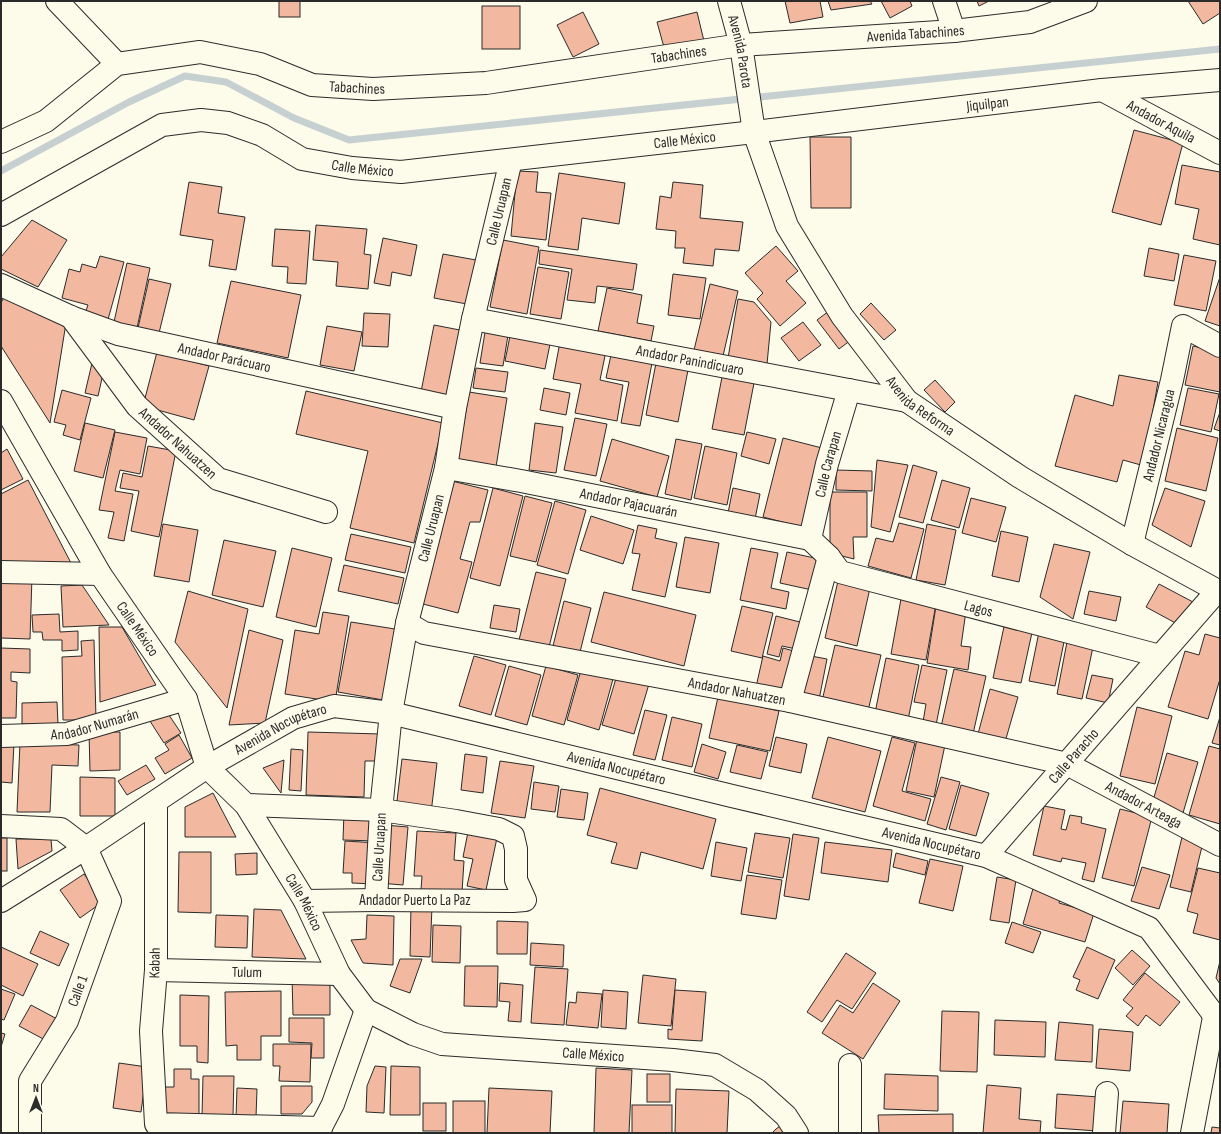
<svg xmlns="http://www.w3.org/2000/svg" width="1221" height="1134" viewBox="0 0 1221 1134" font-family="'Sofia Sans Condensed',sans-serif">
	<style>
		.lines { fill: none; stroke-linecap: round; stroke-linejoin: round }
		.stream { stroke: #c7d0d0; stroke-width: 7 }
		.building { fill: #f2b8a0; stroke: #2b2b2b }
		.street-casing { stroke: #2b2b2b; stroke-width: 24 }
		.secondary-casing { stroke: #2b2b2b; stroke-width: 24 }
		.street { stroke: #fdfbea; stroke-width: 22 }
		.secondary { stroke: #fdfbea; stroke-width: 22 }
		.labels { text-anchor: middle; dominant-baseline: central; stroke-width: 3; stroke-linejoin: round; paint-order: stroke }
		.street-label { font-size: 15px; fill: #2b2b2b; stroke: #fdfbea }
	</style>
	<rect width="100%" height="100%" fill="#fdfbea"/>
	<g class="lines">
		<polyline class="stream" points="1,171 129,102 185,76 226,82 294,118 349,140 1220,49"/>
	</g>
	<g class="building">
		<rect x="279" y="1" width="21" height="16"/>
		<polygon points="785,1 820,1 823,17 790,23"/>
		<polygon points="828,1 870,1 872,4 831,10"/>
		<polygon points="881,1 910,1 912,6 890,18"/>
		<polygon points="977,1 989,1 979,6"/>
		<polygon points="1188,1 1220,1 1220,13 1203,24"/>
		<rect x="482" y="6" width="38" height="43"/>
		<polygon points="583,12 599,44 573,57 557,25"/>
		<polygon points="697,12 704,41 665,51 657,22"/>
		<polygon points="1134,130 1183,143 1161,225 1112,212"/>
		<polygon points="810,137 851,137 851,208 811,208"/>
		<polygon points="1182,165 1220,172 1220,245 1193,239 1199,209 1175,204"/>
		<polygon points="517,171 538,172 536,192 551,193 546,240 511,236"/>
		<polygon points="559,173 625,183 619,224 582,218 578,250 548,246"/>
		<polygon points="189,182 222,187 218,213 245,217 236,270 209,266 213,240 180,235"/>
		<polygon points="673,182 703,185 700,218 743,222 739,251 715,249 713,266 683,263 685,248 675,248 676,231 656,229 660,196 671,198"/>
		<polygon points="32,220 67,240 38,287 1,269 1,257"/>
		<polygon points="316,225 367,229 364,254 371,255 368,289 336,286 338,262 313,260"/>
		<polygon points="275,229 310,231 306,284 287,283 288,267 272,266"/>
		<polygon points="383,238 417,245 411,276 392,272 390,286 374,283"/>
		<polygon points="503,240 539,247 527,314 490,307"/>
		<polygon points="776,246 798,271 786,281 806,303 780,326 757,299 763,293 745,273"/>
		<polygon points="1149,248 1179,254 1174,281 1144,276"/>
		<polygon points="540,250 637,264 633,290 597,286 595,303 567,300 572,269 539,264"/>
		<polygon points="443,254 476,260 467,304 434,298"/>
		<polygon points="1184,255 1216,261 1206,311 1174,305"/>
		<polygon points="100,256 124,262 107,323 84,316 88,305 62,298 69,269 80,272 82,264 96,268"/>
		<polygon points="127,263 150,268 137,328 114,322"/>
		<polygon points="538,267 569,272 561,319 530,314"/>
		<polygon points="673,274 706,278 700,319 668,315"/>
		<polygon points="1220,277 1220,326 1205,321"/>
		<polygon points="149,279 171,284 159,333 138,328"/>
		<polygon points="231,281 301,295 288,358 217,343"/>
		<polygon points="710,284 738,291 723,356 694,350"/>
		<polygon points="607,288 642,295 637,323 654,326 651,341 598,331"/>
		<polygon points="5,295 66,323 50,423 1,346 1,303"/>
		<polygon points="738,299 754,302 771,322 767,364 728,358"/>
		<polygon points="871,303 896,330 884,340 860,314"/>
		<polygon points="829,311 851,340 839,349 817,320"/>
		<polygon points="364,313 390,314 388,347 362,346"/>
		<polygon points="803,322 821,345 799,361 781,338"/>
		<polygon points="434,325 465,331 452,398 421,392"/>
		<polygon points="327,326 362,332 354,371 320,365"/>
		<polygon points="486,326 509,329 503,366 480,363"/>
		<polygon points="511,331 551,339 545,369 505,361"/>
		<polygon points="560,342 606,351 600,380 623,385 617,421 575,413 581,384 553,379"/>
		<polygon points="1193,346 1220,352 1220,392 1185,385"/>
		<polygon points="157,352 209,366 194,420 143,406"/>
		<polygon points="611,355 652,363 640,426 621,423 629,382 606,378"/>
		<polygon points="92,363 105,365 98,396 85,393"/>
		<polygon points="656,363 688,370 678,422 646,415"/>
		<polygon points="476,368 508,372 505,392 473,388"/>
		<polygon points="1119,375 1158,382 1152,416 1161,418 1148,467 1123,460 1117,482 1055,466 1075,395 1113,406"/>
		<polygon points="722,377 754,383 744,435 712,429"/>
		<polygon points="935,380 955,402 945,412 924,390"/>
		<polygon points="544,388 570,393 566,415 540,410"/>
		<polygon points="1188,388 1219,394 1211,432 1180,425"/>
		<polygon points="62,390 91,398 80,440 63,435 66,425 54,422"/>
		<polygon points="306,391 443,423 414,543 350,528 368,451 296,434"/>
		<polygon points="469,392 507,398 496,467 458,460"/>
		<polygon points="1220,412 1220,431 1214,429"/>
		<polygon points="575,418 607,424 596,476 564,470"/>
		<polygon points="85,423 115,430 103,478 74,471"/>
		<polygon points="535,423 563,427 556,473 529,470"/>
		<polygon points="1177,428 1218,438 1206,491 1165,481"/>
		<polygon points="115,432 147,438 140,474 120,470 115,491 133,494 124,541 108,538 114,512 99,510"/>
		<polygon points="747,432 776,439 769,464 741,456"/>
		<polygon points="783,438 822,448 802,527 763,517"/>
		<polygon points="612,439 669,456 657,497 600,481"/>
		<polygon points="676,439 702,444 691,500 665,494"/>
		<polygon points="148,446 176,451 159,537 131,531 139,491 120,488 123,473 142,477"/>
		<polygon points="705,446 737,453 727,505 694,498"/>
		<polygon points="7,449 23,479 1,490 1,453"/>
		<polygon points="877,460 908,465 890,532 871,527"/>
		<polygon points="913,465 937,472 923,523 899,517"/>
		<polygon points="836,470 872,471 872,491 836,490"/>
		<polygon points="28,480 71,563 1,562 1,494"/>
		<polygon points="942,480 970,488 959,528 931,520"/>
		<polygon points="452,481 488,490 480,522 470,522 460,559 472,562 458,613 423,604"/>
		<polygon points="493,488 523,496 500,586 470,578"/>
		<polygon points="733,488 760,494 755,519 728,513"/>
		<polygon points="1165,488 1205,501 1191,547 1152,525"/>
		<polygon points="830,492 867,492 867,537 853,537 854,559 830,553"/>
		<polygon points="525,496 552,503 536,562 510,556"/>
		<polygon points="971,498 1006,507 996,542 962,533"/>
		<polygon points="555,501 586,510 568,574 537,565"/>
		<polygon points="591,516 634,530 623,564 580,550"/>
		<polygon points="899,523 924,529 911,578 868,566 876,538 893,542"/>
		<polygon points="163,524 198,530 189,582 154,576"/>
		<polygon points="927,524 956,530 945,585 916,580"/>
		<polygon points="638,525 657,529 655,538 677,543 665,597 632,590 640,554 632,553"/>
		<polygon points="1001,531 1028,537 1019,582 992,576"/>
		<polygon points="351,534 411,547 405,573 345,560"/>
		<polygon points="685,537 719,543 710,593 676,587"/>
		<polygon points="224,540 276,551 263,607 212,595"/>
		<polygon points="1054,544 1090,552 1073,619 1040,597"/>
		<polygon points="292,548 332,558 316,627 276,617"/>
		<polygon points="751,548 778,553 771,588 789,592 786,609 740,600"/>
		<polygon points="787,552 819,559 812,590 780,583"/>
		<polygon points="344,565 404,578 398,604 338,591"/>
		<polygon points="536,572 566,579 549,647 519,640"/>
		<polygon points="1,576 32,576 30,639 1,638"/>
		<polygon points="838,581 870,588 857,646 825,638"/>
		<polygon points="1159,584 1193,602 1181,626 1146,607"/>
		<polygon points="82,585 109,625 63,627 61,586"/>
		<polygon points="188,591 248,609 227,708 175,642"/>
		<polygon points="1089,591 1121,597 1116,621 1084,614"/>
		<polygon points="604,592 696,615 684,666 591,642"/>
		<polygon points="901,599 936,604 926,660 891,654"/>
		<polygon points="564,601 591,608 580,652 553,646"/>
		<polygon points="494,605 520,609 516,632 490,628"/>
		<polygon points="742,606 773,613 762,658 731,651"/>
		<polygon points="936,606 966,611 961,646 971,647 968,670 927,663"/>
		<polygon points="323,612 349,616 335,702 285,694 295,630 319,634"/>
		<polygon points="59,614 60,632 78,631 78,650 62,651 62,640 43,640 42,632 33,632 32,615"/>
		<polygon points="776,616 808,624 801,650 782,646 779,657 767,654"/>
		<polygon points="351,622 395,629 383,700 338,692"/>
		<polygon points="1005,622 1033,628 1021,683 993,678"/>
		<polygon points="99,627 122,627 156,685 100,702"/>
		<polygon points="249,630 283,640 265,723 229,725"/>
		<polygon points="1039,632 1065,637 1055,686 1029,681"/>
		<polygon points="1205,634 1220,638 1220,679 1208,719 1168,707 1185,651 1199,655"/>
		<polygon points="94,640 96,720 63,720 62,657 82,656 81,641"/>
		<polygon points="1067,642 1093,647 1082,699 1057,694"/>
		<polygon points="835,645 881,655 868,711 822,701"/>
		<polygon points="1,648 30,649 30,673 11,672 11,681 17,682 16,718 1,718"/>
		<polygon points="783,648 797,652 788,694 756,687 763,656 780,661"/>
		<polygon points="474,656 506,665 491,715 459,706"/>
		<polygon points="811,656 827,659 818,705 802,701"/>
		<polygon points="886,658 919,665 908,720 875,713"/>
		<polygon points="922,665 947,670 936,725 923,722 926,704 914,702"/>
		<polygon points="509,666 541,675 527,725 495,716"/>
		<polygon points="546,666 578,675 564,725 532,716"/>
		<polygon points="954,669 986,676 973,734 941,727"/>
		<polygon points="581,670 613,679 599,730 567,720"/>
		<polygon points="617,675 649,684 634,734 602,725"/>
		<polygon points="1092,675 1113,679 1108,703 1086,698"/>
		<polygon points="990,689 1018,697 1005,742 978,734"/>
		<polygon points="718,697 779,711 770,751 709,738"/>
		<polygon points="57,702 58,724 22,724 22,703"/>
		<polygon points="1137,707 1172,716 1155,784 1120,776"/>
		<polygon points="645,710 667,715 655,760 633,755"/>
		<polygon points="169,715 181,733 164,743 148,718"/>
		<polygon points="672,717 702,724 692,767 662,760"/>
		<polygon points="1220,717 1220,745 1212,743"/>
		<polygon points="89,732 120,732 120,770 90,771"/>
		<polygon points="308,732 381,734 380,761 365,761 364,797 306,795"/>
		<polygon points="179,735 192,758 165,774 155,758 169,750 165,744"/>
		<polygon points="776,737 807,744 801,773 769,766"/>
		<polygon points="828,737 881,751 865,812 812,798"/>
		<polygon points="892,737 915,743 902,791 931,799 925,821 873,806"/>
		<polygon points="917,739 945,745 934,797 906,791"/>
		<polygon points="1,743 14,743 12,783 1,782"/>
		<polygon points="20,743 79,745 78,766 52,765 50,812 17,812"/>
		<polygon points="702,744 726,752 718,779 694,772"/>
		<polygon points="737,745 768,752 761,779 730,772"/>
		<polygon points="1209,746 1220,749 1220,824 1189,815"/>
		<polygon points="291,749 303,750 301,791 289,790"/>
		<polygon points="1167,753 1198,762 1183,813 1152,804"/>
		<polygon points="465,754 487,757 483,793 461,790"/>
		<polygon points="402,759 437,763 431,813 396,809"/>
		<polygon points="284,760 281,793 263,768"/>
		<polygon points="500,761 534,766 525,818 491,813"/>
		<polygon points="146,765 155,779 127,795 118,781"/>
		<polygon points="80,777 115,778 115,816 80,816"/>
		<polygon points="941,777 960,782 946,830 927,824"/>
		<polygon points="534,782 559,786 555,812 531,809"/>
		<polygon points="961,785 989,793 976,836 949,829"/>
		<polygon points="600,788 716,819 703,869 641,852 637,869 611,863 617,843 587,835"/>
		<polygon points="561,789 588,793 584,820 557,817"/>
		<polygon points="213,793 236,837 185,837 185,807"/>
		<polygon points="1044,806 1065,810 1061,829 1066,830 1070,815 1082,817 1081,823 1106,829 1094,882 1082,879 1086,863 1062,858 1061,862 1033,855"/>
		<polygon points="1120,809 1152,817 1134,886 1102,878"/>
		<polygon points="344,812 377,813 376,841 343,840"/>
		<polygon points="384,825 408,827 403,885 379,883"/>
		<polygon points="469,827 498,833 486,890 467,886 473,859 463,857"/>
		<polygon points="417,831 456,833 454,860 464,861 462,892 421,890 422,876 414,876"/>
		<polygon points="755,833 790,838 783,878 748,872"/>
		<polygon points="1183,833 1204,838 1191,892 1170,887"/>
		<polygon points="793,834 819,838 809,900 784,896"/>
		<rect x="1" y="838" width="6" height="33"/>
		<polygon points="16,839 51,839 52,851 18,869"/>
		<polygon points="345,841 378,843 375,884 352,883 352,873 343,873"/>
		<polygon points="716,842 747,848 741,881 711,876"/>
		<polygon points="825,842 892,850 888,882 821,873"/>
		<polygon points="179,852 211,852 211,913 178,912"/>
		<polygon points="257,853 257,874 236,875 235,854"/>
		<polygon points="896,853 928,861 925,875 893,867"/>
		<polygon points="930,859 963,866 953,911 919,903"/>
		<polygon points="1142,867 1170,875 1159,909 1131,901"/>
		<polygon points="1198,868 1220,873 1220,940 1193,933 1198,914 1187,911"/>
		<polygon points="84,874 104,901 80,918 60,890"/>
		<polygon points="747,875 782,880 776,919 741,914"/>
		<polygon points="997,877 1016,880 1009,923 990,920"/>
		<polygon points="1034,885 1062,893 1059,903 1094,913 1085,942 1023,924"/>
		<polygon points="411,905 432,906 430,957 410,956"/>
		<polygon points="254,909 281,910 306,959 252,957"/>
		<polygon points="216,915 248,916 247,948 215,947"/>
		<polygon points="367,915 394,916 393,965 363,963 351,940 366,939"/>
		<polygon points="497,921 528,922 527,954 497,954"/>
		<polygon points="1012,922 1041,932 1033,953 1005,943"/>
		<polygon points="433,925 461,926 460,963 432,962"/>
		<polygon points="40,931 69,944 59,966 30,953"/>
		<polygon points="531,943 564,945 563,967 530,965"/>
		<polygon points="1,947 38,964 23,996 1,985"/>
		<polygon points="1087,947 1115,960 1098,999 1076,990 1080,980 1073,977"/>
		<polygon points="1132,950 1150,966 1133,985 1115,968"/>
		<polygon points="846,953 876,973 852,1009 837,1000 822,1022 807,1012"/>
		<polygon points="400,959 422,959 410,993 390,986"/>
		<polygon points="1220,961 1220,984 1216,978"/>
		<polygon points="465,966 498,966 497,1007 464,1006"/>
		<polygon points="535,967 568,969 564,1025 531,1023"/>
		<polygon points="1145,973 1180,1002 1160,1026 1146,1015 1138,1026 1126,1016 1133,1008 1123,1000"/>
		<polygon points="643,975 676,979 671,1026 638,1023"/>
		<polygon points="292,977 330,977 330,1015 293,1015"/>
		<polygon points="500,983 523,985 521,1022 508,1021 510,1002 499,1001"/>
		<polygon points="873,983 900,1001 863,1059 822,1033 840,1005 853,1013"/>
		<polygon points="1,989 15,994 4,1020 1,1019"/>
		<polygon points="603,990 628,992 626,1029 601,1027"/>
		<polygon points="675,990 706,992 702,1041 668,1039 668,1029 672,1030"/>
		<polygon points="281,991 281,1036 261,1036 261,1060 237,1060 237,1045 226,1046 225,992"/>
		<polygon points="577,992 602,994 598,1028 566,1025 569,1002 576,1003"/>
		<polygon points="180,995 209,996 208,1063 197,1062 197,1046 180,1046"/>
		<polygon points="31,1005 59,1020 47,1041 19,1026"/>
		<polygon points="942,1011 979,1012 977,1072 940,1071"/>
		<polygon points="289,1018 324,1018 324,1058 311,1058 312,1043 289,1042"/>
		<polygon points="995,1020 1046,1022 1045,1057 994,1055"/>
		<polygon points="1059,1022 1093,1025 1092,1062 1055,1060"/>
		<polygon points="1099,1029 1133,1032 1130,1071 1096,1068"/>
		<polygon points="1,1033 5,1034 1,1047"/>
		<polygon points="273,1044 311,1044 310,1082 279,1081 280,1066 273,1066"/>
		<polygon points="119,1063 147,1067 141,1112 113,1108"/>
		<polygon points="375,1066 386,1067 384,1113 366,1112 367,1086"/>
		<polygon points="391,1066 420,1067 420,1115 390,1115"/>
		<polygon points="596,1068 632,1070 629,1133 594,1133"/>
		<polygon points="174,1069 191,1069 191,1079 199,1079 199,1114 161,1113 162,1087 174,1087"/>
		<rect x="647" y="1074" width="23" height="28"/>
		<polygon points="885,1074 938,1076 938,1111 884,1109"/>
		<polygon points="203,1076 234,1076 233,1116 202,1116"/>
		<polygon points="987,1085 1021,1088 1019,1119 1041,1121 1040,1133 983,1133"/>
		<polygon points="281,1086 312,1086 312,1102 302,1114 281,1114"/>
		<polygon points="237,1088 257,1089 256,1117 236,1117"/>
		<polygon points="489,1088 552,1091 550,1133 487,1133"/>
		<polygon points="676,1089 729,1091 727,1133 675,1133"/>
		<polygon points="1057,1094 1099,1097 1097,1131 1055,1128"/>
		<rect x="453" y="1101" width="32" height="32"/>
		<polygon points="1123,1101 1169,1104 1167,1133 1120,1133"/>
		<rect x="423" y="1103" width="23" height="28"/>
		<rect x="632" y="1105" width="40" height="28"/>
		<polygon points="953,1114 953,1133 879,1133 878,1115"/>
		<polygon points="787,1121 794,1133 772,1133 776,1129"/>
		<polygon points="1212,1127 1220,1128 1220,1133 1211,1133"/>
	</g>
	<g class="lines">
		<defs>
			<g id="street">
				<polyline points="57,1 117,64"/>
				<polyline points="944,1 954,31"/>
				<path id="s1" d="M1102,90L1220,153"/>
				<path id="s2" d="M1,142L46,121L117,64L200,52L260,64L312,85L373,89L486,83L741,45L954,31L1030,22L1086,1"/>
				<path id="s3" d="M1,215L162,125L201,120L228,123L262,135L302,159L352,168L401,172L754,132L1102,90L1220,80"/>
				<path id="s4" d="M1,285L71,317L118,334L455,408"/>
				<path id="s5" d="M71,317L137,406L218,479L326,512"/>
				<path id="s6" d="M473,319L907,401"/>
				<path id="s7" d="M1,401L100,574L186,699L207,767L246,805L305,901L339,974L366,1010L413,1034L442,1044L673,1060L715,1065L757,1090L786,1116L797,1133"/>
				<path id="s8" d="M446,468L521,481L810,539"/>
				<path id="s9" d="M810,539L829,557L840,572L1160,656"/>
				<path id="s10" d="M810,539L827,464L849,390"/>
				<path id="s11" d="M1132,544L1172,380L1183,326L1220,346"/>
				<polyline points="1,572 100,574"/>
				<path id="s12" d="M407,623L424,633L790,701L1067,764L1220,845"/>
				<polyline points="790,701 829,557"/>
				<path id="s13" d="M1,736L67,734L186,699"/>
				<polyline points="156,802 156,970 151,1031 156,1124 321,1128"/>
				<polyline points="246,805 381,810 456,821 499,829 513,836 516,849 516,880 525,900 513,901 376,900 305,901"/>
				<polyline points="1,826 61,829 86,848 110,901 67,1021 30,1081 30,1133"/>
				<path id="s14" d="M986,856L1217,591"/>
				<path id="s15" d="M376,900L381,810L391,713L407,623L446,468L455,408L473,319L511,160"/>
				<path id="s16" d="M1,901L86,848L207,767L293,718L334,706L391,713L732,796L986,856L1149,928L1220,1023"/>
				<path id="s17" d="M156,970L339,974"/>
				<polyline points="850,1065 850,1133"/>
				<polyline points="318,1133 333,1104 366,1010"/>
				<polyline points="1104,1133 1107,1093"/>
				<polyline points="1192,1133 1214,1017"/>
			</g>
			<g id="secondary">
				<path id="s18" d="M729,1L741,45L754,132L787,226L842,316L907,401L1020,477L1132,544L1220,592"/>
			</g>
		</defs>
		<use href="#street" class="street-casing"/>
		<use href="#secondary" class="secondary-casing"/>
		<use href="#street" class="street"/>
		<use href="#secondary" class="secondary"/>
	</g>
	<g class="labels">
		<g class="street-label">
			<text stroke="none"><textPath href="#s2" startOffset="949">Avenida Tabachines</textPath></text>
			<text stroke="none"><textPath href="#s18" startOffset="52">Avenida Parota</textPath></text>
			<text stroke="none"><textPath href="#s2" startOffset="711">Tabachines</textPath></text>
			<text stroke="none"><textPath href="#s2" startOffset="387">Tabachines</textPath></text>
			<text stroke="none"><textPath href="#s3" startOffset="1024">Jiquilpan</textPath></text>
			<text stroke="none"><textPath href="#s1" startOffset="67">Andador Aquila</textPath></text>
			<text stroke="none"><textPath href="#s3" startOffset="719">Calle México</textPath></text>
			<text stroke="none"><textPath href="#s3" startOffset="395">Calle México</textPath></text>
			<text stroke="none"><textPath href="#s15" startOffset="701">Calle Uruapan</textPath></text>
			<text stroke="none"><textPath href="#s4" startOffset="236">Andador Parácuaro</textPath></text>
			<text stroke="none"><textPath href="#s6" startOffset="221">Andador Panindicuaro</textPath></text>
			<text stroke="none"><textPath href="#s18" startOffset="459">Avenida Reforma</textPath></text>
			<text stroke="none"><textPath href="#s11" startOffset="112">Andador Nicaragua</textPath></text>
			<text stroke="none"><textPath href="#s5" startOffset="166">Andador Nahuatzen</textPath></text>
			<text stroke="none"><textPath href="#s10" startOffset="77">Calle Carapan</textPath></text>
			<text stroke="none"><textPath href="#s8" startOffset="186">Andador Pajacuarán</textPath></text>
			<text stroke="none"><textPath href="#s15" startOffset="377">Calle Uruapan</textPath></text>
			<text stroke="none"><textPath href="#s9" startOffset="188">Lagos</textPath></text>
			<text stroke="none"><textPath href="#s7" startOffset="266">Calle México</textPath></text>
			<text stroke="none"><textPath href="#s12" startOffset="338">Andador Nahuatzen</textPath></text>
			<text stroke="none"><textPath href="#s13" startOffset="95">Andador Numarán</textPath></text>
			<text stroke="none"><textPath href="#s16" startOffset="329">Avenida Nocupétaro</textPath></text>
			<text stroke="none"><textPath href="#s14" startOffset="133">Calle Paracho</textPath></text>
			<text stroke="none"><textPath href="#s16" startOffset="677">Avenida Nocupétaro</textPath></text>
			<text stroke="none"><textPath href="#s12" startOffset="763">Andador Arteaga</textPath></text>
			<text stroke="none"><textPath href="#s16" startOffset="1001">Avenida Nocupétaro</textPath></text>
			<text stroke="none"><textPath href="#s15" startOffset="53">Calle Uruapan</textPath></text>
			<text x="415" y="900">Andador Puerto La Paz</text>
			<text stroke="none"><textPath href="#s7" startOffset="590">Calle México</textPath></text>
			<text transform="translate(155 963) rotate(-89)">Kabah</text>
			<text stroke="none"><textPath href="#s17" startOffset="91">Tulum</textPath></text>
			<text transform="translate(78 991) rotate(-70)">Calle 1</text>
			<text stroke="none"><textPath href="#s7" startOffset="950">Calle México</textPath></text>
		</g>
	</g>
	<rect width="1221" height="1134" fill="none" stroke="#2b2b2b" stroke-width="4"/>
	<g transform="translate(36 1098)" stroke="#fdfbea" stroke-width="3" paint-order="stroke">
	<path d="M0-3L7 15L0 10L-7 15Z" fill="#2b2b2b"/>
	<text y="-6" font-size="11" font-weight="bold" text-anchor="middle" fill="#2b2b2b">N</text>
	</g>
</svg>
